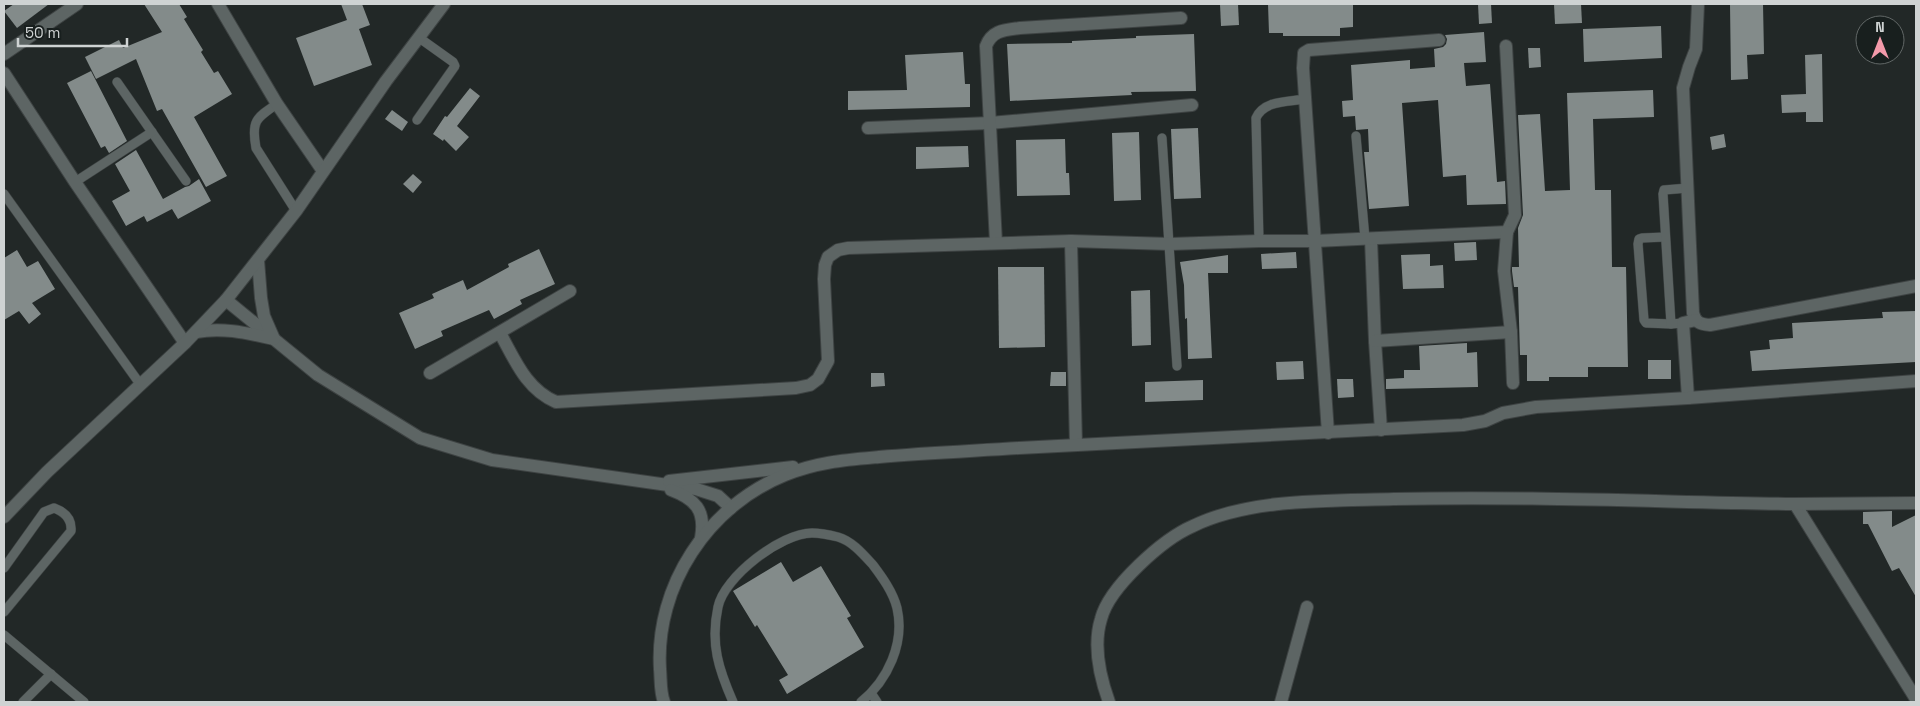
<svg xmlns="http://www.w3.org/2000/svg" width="1920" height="706" viewBox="0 0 1920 706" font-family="'Space Grotesk',sans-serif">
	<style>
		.building { fill: #838b8a }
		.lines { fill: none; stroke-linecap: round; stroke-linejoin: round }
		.service-casing { stroke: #3e4343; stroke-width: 10 }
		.minor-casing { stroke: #3e4343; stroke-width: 14 }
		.service { stroke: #5d6564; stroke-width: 9 }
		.minor { stroke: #5d6564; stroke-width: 12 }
	</style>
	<rect width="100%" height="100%" fill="#222827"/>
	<g class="building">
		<polygon points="14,4 49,4 17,28 4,11"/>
		<polygon points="144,4 179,4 187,17 184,19 203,50 201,52 214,73 218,71 232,94 194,117 227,176 206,187 162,109 157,111 136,59 96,79 85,57 119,40 123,48 162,32"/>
		<polygon points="341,4 362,4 370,25 359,29 372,65 314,86 296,38 347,20"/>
		<polygon points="1220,4 1238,4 1239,25 1221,26"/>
		<polygon points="1268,4 1353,4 1353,27 1340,28 1340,36 1283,36 1283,33 1269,33"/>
		<polygon points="1478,4 1491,4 1492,23 1479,24"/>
		<polygon points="1554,4 1581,4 1582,23 1555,24"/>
		<polygon points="1730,4 1763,4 1764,54 1747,55 1748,79 1731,80"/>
		<polygon points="1661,26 1662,58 1584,62 1583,29"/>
		<polygon points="1484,32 1486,62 1464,63 1466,86 1490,84 1497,182 1505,181 1506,204 1467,205 1466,175 1443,177 1438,100 1402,103 1409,206 1369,209 1364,152 1369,152 1368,129 1356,130 1355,116 1343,117 1342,101 1353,100 1351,65 1410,60 1410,69 1435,67 1434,49 1443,47 1446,44 1447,39 1445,35"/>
		<polygon points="1194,34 1196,91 1131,92 1132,95 1010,101 1007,44 1072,43 1072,41 1136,38 1136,36"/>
		<polygon points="1528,48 1540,48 1541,67 1529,68"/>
		<polygon points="963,52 965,84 970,84 970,107 848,110 848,91 907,90 905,55"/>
		<polygon points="1822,54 1823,122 1806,122 1806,112 1782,113 1781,95 1806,94 1805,55"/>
		<polygon points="91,71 127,141 109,153 105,146 101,148 67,83"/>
		<polygon points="470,88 480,96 457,126 469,137 456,151 444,139 443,141 433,134 445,116 447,117"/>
		<polygon points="1653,90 1654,117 1593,119 1595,190 1611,190 1612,267 1626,267 1628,367 1588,367 1588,377 1549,377 1549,381 1527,381 1527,355 1520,355 1518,287 1514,287 1512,271 1512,267 1519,267 1518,228 1523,215 1518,115 1540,114 1545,191 1570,190 1567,93"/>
		<polygon points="392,110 408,122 402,131 385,119"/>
		<polygon points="1198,128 1201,198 1174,199 1171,129"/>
		<polygon points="1139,132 1141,200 1114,201 1112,133"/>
		<polygon points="1724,134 1726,147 1712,150 1710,137"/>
		<polygon points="1065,139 1066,173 1069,173 1070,195 1017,196 1016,140"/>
		<polygon points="968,146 969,167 916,169 916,147"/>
		<polygon points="136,150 163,199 185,187 189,186 199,179 211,201 178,219 172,209 147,222 144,216 126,226 112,201 130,191 115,164"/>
		<polygon points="413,174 422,182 413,193 403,184"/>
		<polygon points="1476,242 1477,260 1455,261 1454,243"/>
		<polygon points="539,249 555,284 520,300 522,304 494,319 489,310 441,331 443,336 415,349 399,313 434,298 432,294 463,280 467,290 509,267 508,264"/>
		<polygon points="17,250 27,267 38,261 55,289 32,303 41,314 29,324 19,311 4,320 4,258"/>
		<polygon points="1296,252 1297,268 1262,269 1261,254"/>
		<polygon points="1430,254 1430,266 1443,265 1444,288 1403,289 1401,255"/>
		<polygon points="1228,255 1228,273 1208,273 1212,358 1188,359 1187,318 1185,319 1184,285 1180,262"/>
		<polygon points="998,267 1044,267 1045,347 999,348"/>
		<polygon points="1150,290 1151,345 1132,346 1131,291"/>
		<polygon points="1916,311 1916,362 1752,371 1750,351 1770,349 1769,340 1793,338 1792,323 1883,318 1882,312"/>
		<polygon points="1467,343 1467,353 1477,352 1478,387 1386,389 1386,379 1404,378 1404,370 1420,370 1419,346"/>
		<rect x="1648" y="360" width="23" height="19"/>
		<polygon points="1303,361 1304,379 1277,380 1276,362"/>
		<polygon points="1051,372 1066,372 1066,386 1050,386"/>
		<polygon points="871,373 884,373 885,386 871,387"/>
		<polygon points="1337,379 1353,379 1354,397 1338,398"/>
		<polygon points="1203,380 1203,400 1145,402 1145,382"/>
		<polygon points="1892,511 1892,527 1916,515 1916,597 1899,568 1892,571 1868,524 1863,524 1863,512"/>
		<polygon points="781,562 793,582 821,566 851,616 847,618 864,647 787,694 779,680 788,675 757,625 755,627 733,591"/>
	</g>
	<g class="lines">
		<defs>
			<g id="service">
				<polyline points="117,82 186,181"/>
				<path d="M277,104C256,118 251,121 256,148L296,211"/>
				<polyline points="417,120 455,66 453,62 418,37"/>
				<polyline points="1356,136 1365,239"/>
				<polyline points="1162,138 1177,366"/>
				<polyline points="75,182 152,132"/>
				<polyline points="4,194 140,384"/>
				<polyline points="1665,237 1642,238 1639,239 1638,244 1644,320 1646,323 1671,324"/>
				<path d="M1259,241L1256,118C1264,100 1288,102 1305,99"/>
				<polyline points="1683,323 1671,324 1663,194 1664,190 1688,188"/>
				<path d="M4,568L44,512L54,508C65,512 72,519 71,531L4,612"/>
				<polyline points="4,635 84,702"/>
				<polyline points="871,693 877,702"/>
				<polyline points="23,702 51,674"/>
				<path d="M733,702C719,670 710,644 718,607C724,577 781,533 812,533C819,533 830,535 838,537C852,541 863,554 873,565C882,577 893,592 897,608C905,643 888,680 861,702"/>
			</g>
			<g id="minor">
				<polyline points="218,4 277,104 323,171"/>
				<path d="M1698,4L1696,49L1689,67L1683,88L1693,313C1696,323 1700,324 1710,325L1916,286"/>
				<polyline points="4,54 77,4"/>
				<polyline points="4,73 75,182 185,343"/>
				<polyline points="868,128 990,123 1192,105"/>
				<polyline points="1371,239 1375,341 1381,430"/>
				<polyline points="1071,241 1076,445"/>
				<path d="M996,243L986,46C992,30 1005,30 1020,28L1181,18"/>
				<polyline points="226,300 318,375 420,438 492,460 696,489 718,496 731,508"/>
				<path d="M196,332C223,327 247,333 274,339L264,316L261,298L258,260"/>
				<polyline points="1511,332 1513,383"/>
				<path d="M500,333C515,360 526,389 556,402L796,388L810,385L818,379L828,361L824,279L825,265L828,257L838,250L848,248L1071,241L1170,244L1259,241H1315L1507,232L1515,215L1506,46"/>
				<polyline points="1375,341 1511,332 1504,271 1507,232"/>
				<polyline points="430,373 570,291"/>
				<polyline points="1688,398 1683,323 1696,320"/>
				<polyline points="1328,433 1303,68 1304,53 1309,50 1439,40"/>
				<polyline points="669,481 793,467"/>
				<path d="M671,490C695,499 706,510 701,538"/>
				<polyline points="1795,504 1916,699"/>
				<polyline points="4,517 47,472 185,343 226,300 296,211 386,81 444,4"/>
				<path d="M664,702C660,692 661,680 660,669C655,586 708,506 785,475C817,462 845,460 879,457C926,453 972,451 1019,448C1167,441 1315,434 1463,425L1485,421L1503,413L1536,407L1688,398L1916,381"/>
				<path d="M1109,702C1100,677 1093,645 1101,619C1109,587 1163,539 1193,526C1251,498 1330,501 1394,499C1527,496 1660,502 1793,504C1834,504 1875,503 1916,503"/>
				<polyline points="1281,702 1307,607"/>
			</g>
		</defs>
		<use href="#service" class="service-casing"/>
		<use href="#minor" class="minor-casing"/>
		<use href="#service" class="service"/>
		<use href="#minor" class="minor"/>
	</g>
	<rect width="1920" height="706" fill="none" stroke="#cfd3d3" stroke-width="10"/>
	<g transform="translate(1880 40)"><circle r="24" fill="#181f1e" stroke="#616766"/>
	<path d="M0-4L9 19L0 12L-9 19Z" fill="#f39aaa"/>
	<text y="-8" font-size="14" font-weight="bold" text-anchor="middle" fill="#cfd3d3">N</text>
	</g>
	<path d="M18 38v8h109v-8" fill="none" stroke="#cfd3d3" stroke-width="2.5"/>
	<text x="25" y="38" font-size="15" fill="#cfd3d3" stroke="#181f1e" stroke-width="4" paint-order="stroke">50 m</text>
</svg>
